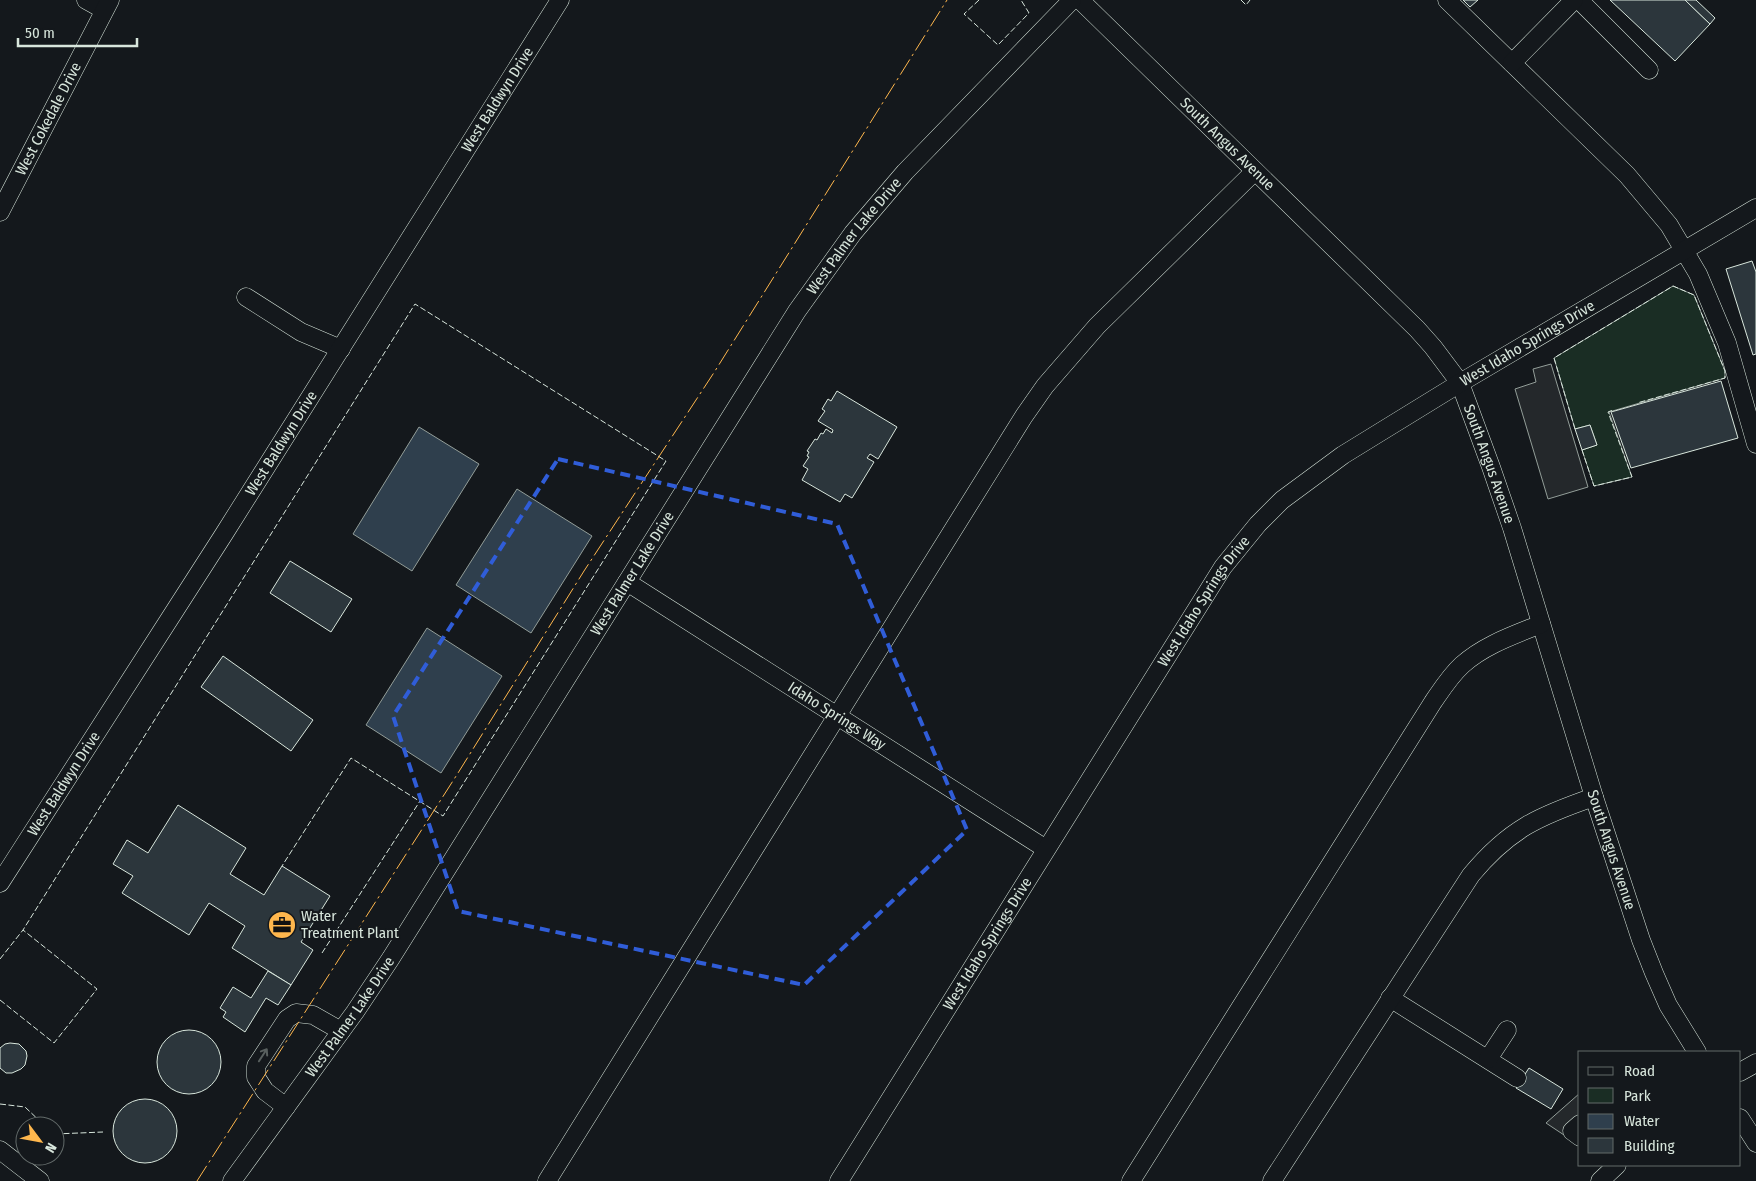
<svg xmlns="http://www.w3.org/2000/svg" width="1756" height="1181" viewBox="0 0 1756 1181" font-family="'Fira Sans Condensed',sans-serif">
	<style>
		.green { fill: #1a2d24; stroke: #939e99 }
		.parking { fill: #24282b; stroke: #939e99 }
		.water { fill: #2f3f4d; stroke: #939e99 }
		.building { fill: #2c363c; stroke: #d8e6dc }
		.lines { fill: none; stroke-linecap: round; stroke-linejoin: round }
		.minor-casing { stroke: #d8e6dc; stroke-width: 19 }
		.minor { stroke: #14181c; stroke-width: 18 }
		.fence { stroke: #d8e6dc; stroke-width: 1; stroke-dasharray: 6 2.5; stroke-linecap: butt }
		.power { stroke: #ffb74d; stroke-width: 1; stroke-dasharray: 18 4 2.5 4; stroke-linecap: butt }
		.oneway { stroke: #59605f }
		.marked { fill: none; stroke: #305dd8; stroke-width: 4; stroke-dasharray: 10 6; stroke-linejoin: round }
		.labels { text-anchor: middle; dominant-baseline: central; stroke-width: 4; stroke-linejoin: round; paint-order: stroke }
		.street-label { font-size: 15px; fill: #d8e6dc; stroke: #14181c }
		.poi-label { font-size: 15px; fill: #d8e6dc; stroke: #14181c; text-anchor: start }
	</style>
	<rect width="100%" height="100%" fill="#14181c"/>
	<polygon class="green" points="1673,286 1694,295 1725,371 1725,378 1609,412 1632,477 1594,486 1582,450 1597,445 1590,425 1575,429 1554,358"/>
	<g class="parking">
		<polygon points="1551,364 1588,487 1548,499 1515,389 1536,382 1533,369"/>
		<polygon points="1580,1093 1580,1135 1573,1141 1546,1123"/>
	</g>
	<g class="water">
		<polygon points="419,427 479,464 412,571 353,534"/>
		<polygon points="517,489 592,536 531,633 456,585"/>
		<polygon points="427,628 502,676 441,773 366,725"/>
	</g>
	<g class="building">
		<polygon points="1463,0 1478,0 1470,7"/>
		<polygon points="1610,0 1685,0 1710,24 1675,61"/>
		<polygon points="1685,0 1696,0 1715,18 1710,24"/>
		<polygon points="1752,261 1756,272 1756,354 1753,355 1726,269"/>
		<polygon points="1721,381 1738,438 1631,468 1611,412"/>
		<polygon points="837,391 897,427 878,459 870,454 867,458 874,462 852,498 845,494 840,502 802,480 808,469 803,466 809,457 807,456 809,452 807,451 815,439 817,440 821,433 823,434 826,429 832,433 833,430 818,421 825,411 822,409 828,399 831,401"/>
		<polygon points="1590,425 1597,445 1582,450 1575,429"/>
		<polygon points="290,561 352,599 331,632 270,593"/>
		<polygon points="223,656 313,720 291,751 201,687"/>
		<polygon points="178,805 246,848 230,874 264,895 282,866 330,896 301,942 313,950 291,985 232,948 245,926 209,903 189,935 122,893 133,876 113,864 127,840 148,853"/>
		<polygon points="268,971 291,985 278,1005 266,998 245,1032 223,1017 226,1012 220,1008 233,987 251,998"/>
		<circle cx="189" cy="1062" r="32"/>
		<polygon points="10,1043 19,1044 26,1051 27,1056 25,1065 21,1069 12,1073 6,1073 0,1068 0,1048 5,1044"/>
		<polygon points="1529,1068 1563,1089 1551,1109 1516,1088"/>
		<circle cx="145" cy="1131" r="32"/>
	</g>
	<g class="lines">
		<defs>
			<g id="minor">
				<polyline points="86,0 104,10"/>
				<path id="s1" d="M1080,0L1417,329L1433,347L1460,383L1491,467L1512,528L1594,797L1641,940L1654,973L1668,1005L1697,1052"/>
				<polyline points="1447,0 1627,175 1669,225 1698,274 1727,343 1756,444"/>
				<polyline points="1579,0 1649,70"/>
				<polyline points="1512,63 1574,0"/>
				<path id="s2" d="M0,212L110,0"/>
				<polyline points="246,297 301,332 341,349"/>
				<path id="s3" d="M627,582L1046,849"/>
				<path id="s4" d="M0,883L224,534L560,0"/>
				<polyline points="1390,998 1517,1078"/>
				<polyline points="1488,1059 1507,1030"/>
				<polyline points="1740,1072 1756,1063"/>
				<polyline points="286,1107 265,1091 256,1077 256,1066 287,1019 296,1013 313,1015 341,1031"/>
				<polyline points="1740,1118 1756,1143"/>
				<polyline points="1580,1124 1572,1131 1580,1137"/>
				<polyline points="0,1150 40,1181"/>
				<path id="s5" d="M232,1181L355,1012L391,958L797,311L853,233L905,172L1072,0"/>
				<polyline points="547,1181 1024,416 1045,386 1097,326 1255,171"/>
				<path id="s6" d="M839,1181L1223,567L1258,524L1282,500L1343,455L1460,383L1756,208"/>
				<path d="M1131,1181L1433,702C1442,689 1450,676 1462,665C1484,645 1514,635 1541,624"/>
				<path d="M1272,1181L1471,875C1509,829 1539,816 1594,797"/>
				<polyline points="1600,1181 1617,1165"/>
			</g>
		</defs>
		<use href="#minor" class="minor-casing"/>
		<use href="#minor" class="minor"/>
		<g class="fence">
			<polyline points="979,0 964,14 998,45 1029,13 1021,0"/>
			<polyline points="1241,0 1246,5 1250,0"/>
			<polyline points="1575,429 1554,358 1673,286 1694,295 1725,371 1725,378 1637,403"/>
			<polyline points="1582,450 1594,486 1632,477 1608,412 1613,410"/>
			<polyline points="322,953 420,801"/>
			<polyline points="0,959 23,930 415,304 666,461 443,816 351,758 282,866"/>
			<polyline points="0,1000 54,1043 97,989 23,930"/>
			<polyline points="0,1104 25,1107 45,1126"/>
			<polyline points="55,1134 103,1132"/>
		</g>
		<polyline class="power" points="197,1181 458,773 584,571 715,371 947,0"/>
	</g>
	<defs><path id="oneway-shaft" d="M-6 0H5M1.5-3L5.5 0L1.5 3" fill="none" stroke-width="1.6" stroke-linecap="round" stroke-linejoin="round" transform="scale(1.25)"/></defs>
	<use class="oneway" href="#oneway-shaft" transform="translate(263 1055) rotate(-57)"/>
	<path class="marked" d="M558,459L837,524L967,830L804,985L458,911L393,716Z"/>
	<defs>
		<symbol id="office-disc" viewBox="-11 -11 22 22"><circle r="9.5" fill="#ffb74d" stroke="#14181c"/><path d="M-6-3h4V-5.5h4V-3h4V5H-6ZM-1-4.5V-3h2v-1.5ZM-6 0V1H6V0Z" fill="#111"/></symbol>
	</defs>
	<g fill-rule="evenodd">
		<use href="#office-disc" x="266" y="909" width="32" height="32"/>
	</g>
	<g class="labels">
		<g class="street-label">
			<text stroke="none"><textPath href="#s4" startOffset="928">West Baldwyn Drive</textPath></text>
			<text stroke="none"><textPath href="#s2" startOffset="105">West Cokedale Drive</textPath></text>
			<text stroke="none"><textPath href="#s1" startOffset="206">South Angus Avenue</textPath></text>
			<text stroke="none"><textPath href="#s5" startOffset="1132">West Palmer Lake Drive</textPath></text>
			<text stroke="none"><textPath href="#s6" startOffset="1105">West Idaho Springs Drive</textPath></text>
			<text stroke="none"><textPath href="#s4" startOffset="522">West Baldwyn Drive</textPath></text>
			<text stroke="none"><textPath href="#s1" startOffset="626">South Angus Avenue</textPath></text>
			<text stroke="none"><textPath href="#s5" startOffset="728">West Palmer Lake Drive</textPath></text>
			<text stroke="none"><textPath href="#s6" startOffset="685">West Idaho Springs Drive</textPath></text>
			<text stroke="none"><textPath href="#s3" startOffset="249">Idaho Springs Way</textPath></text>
			<text stroke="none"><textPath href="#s4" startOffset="118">West Baldwyn Drive</textPath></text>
			<text stroke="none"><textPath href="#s1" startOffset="1031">South Angus Avenue</textPath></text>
			<text stroke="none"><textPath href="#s6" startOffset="280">West Idaho Springs Drive</textPath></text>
			<text stroke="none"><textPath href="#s5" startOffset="202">West Palmer Lake Drive</textPath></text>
		</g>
		<g class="poi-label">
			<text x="301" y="916">Water<tspan x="301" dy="17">Treatment Plant</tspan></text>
		</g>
	</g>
	<rect x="1578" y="1051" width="162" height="115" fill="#14181c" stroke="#626a69"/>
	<rect x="1588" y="1067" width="25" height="8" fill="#14181c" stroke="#626a69"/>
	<text x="1624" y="1076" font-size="15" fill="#d8e6dc">Road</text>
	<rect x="1588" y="1088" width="25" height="15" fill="#1a2d24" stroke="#626a69"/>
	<text x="1624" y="1101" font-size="15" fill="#d8e6dc">Park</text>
	<rect x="1588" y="1114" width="25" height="15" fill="#2f3f4d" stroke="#626a69"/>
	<text x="1624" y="1126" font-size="15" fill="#d8e6dc">Water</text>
	<rect x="1588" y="1138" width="25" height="15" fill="#2c363c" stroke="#626a69"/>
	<text x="1624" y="1151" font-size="15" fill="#d8e6dc">Building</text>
	<g transform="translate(40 1141) rotate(122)"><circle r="24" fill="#14181c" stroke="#626a69"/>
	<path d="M0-4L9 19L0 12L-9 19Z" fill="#ffb74d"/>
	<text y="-8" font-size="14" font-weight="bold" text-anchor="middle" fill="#d8e6dc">N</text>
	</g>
	<path d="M18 38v8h119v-8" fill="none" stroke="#d8e6dc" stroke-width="2.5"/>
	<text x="25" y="38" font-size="15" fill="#d8e6dc" stroke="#14181c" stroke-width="4" paint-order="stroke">50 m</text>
</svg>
